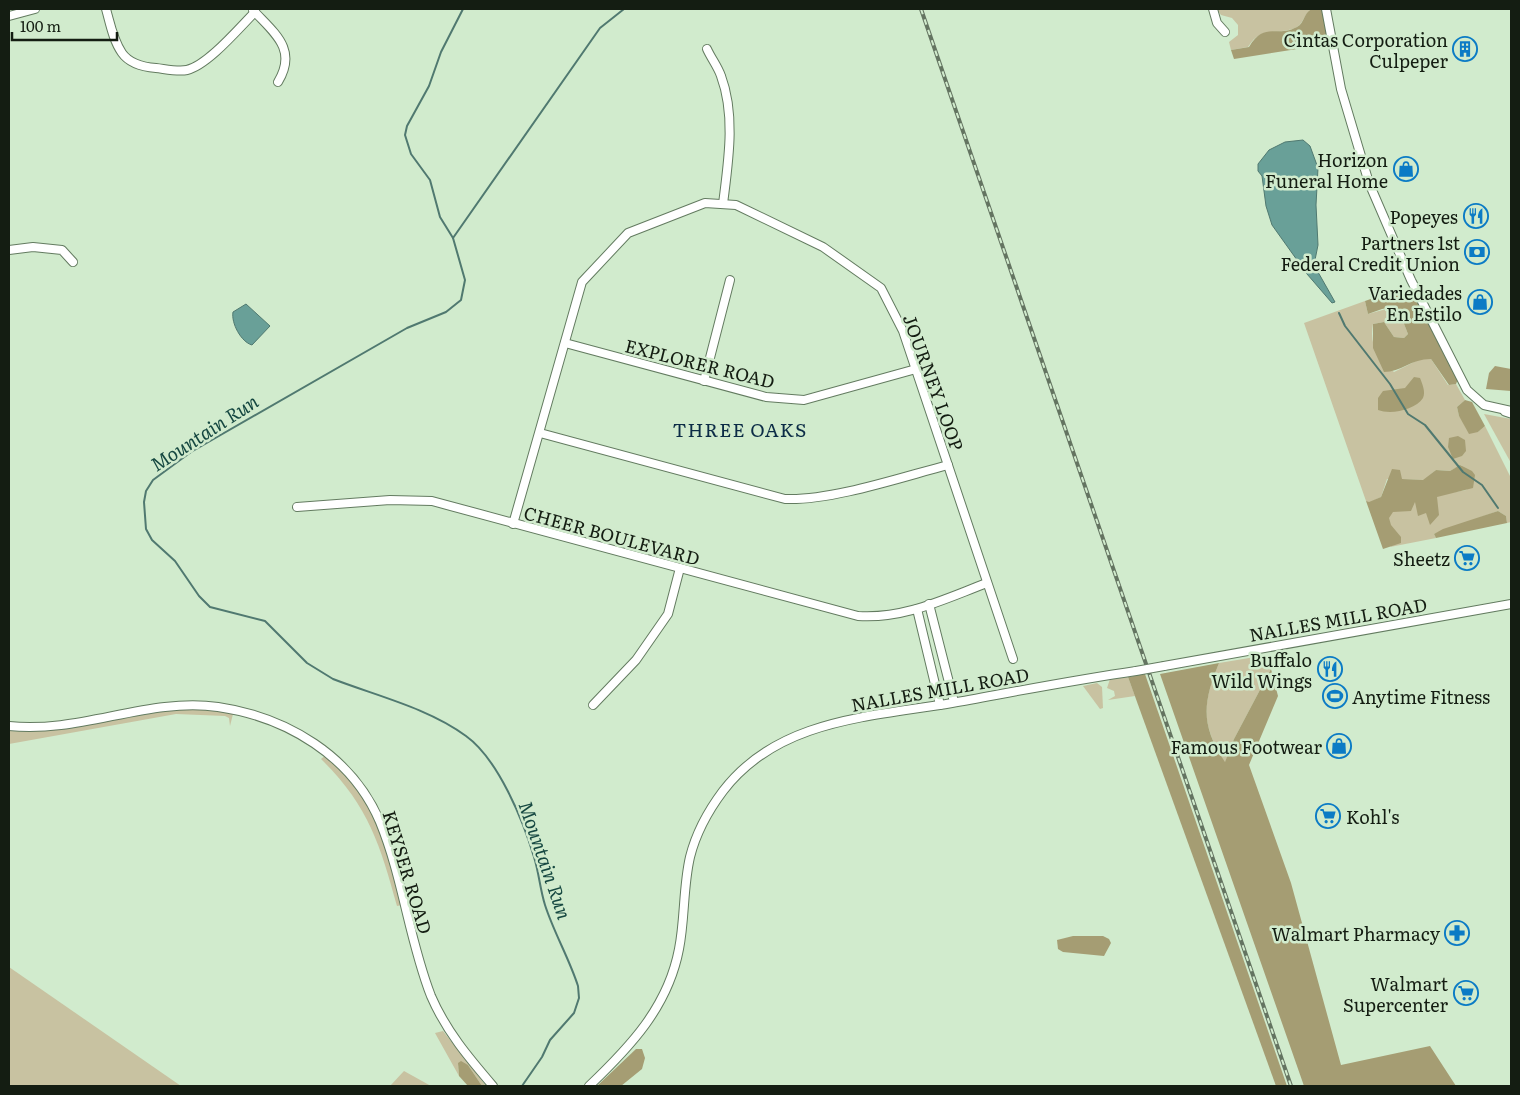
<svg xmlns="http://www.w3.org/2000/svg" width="1520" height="1095" viewBox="0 0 1520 1095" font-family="Literata,serif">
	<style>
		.green { fill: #c8c2a1 }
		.forest { fill: #a59d73 }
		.water { fill: #69a098; stroke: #507970 }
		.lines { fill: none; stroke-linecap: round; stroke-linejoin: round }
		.stream { stroke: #507970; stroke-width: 2 }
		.minor-casing { stroke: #637b60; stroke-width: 10 }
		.major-casing { stroke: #637b60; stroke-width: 11 }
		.minor { stroke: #fff; stroke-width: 8 }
		.major { stroke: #fff; stroke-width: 9 }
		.rail-casing { stroke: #647461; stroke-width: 4 }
		.rail { stroke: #d1ebcd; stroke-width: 2; stroke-dasharray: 5.5; stroke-linecap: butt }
		.minor-bridge-casing { stroke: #637b60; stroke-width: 10; stroke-linecap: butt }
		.minor-bridge { stroke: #fff; stroke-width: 8 }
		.labels { text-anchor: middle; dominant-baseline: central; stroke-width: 5; stroke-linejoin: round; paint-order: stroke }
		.poi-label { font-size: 18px; fill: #141d12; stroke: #d1ebcd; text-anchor: end }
		.street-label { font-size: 18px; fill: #141d12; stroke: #d1ebcd }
		.neighbourhood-label { font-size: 19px; letter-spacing: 1px; fill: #0c2c46; stroke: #d1ebcd }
		.water-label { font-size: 19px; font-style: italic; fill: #164841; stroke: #d1ebcd }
	</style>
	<rect width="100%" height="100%" fill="#d1ebcd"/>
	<g class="green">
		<path d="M1217,9H1312C1304,13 1304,23 1297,27C1277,37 1262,24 1248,47L1231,50L1229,42L1238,35V25L1232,18L1221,15Z"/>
		<path d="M1365,301L1368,314L1397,306L1408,334L1404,338L1394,337L1384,322L1373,324C1369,346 1378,357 1394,372L1420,359H1431L1448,385L1456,384L1465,400L1457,407L1459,416L1478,432L1485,426L1511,478V522L1507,523L1506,516L1498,511L1434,534L1436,538L1390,547L1398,541L1388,524V514L1412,500L1466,490L1470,486L1461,465L1450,471L1436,470L1424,480L1387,479L1381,497L1369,503L1366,501L1304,323Z"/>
		<polygon points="1484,414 1511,419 1511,463"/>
		<path d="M1267,655L1271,669L1234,739L1225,763C1201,724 1202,704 1219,663Z"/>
		<polygon points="1128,677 1135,696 1108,700 1115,696 1114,691 1107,688 1110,679"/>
		<polygon points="1097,683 1102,687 1103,708 1100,709 1083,686"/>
		<path d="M201,708L233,714L230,726L229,718L225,716L176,714L9,744V731C78,734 134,711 201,708Z"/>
		<path d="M326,755L357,786L377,822L402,905L397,906C380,844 368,805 321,759Z"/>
		<polygon points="9,967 181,1086 9,1086"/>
		<polygon points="443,1031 486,1086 482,1086 468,1065 458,1063 459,1076 435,1033"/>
		<polygon points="404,1071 431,1086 390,1086"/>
	</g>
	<g class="forest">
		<path d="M1312,9H1322L1329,44L1234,59L1231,50L1249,47C1265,21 1276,38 1297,27C1305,23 1303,13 1312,9Z"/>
		<path d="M1393,291L1414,298L1420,306L1458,379L1456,384L1449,385L1431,359C1411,359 1401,372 1384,372L1373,348V324L1384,322L1394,337L1404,338L1408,334L1397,306L1382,309L1368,314L1365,301Z"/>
		<polygon points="1495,366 1511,369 1511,391 1486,389 1489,373"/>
		<path d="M1414,377L1420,378C1422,383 1426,392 1423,398C1415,410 1391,415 1378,410V398L1383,391L1405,388Z"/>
		<polygon points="1465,400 1472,402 1485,426 1478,432 1469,434 1459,416 1457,407"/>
		<polygon points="1458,436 1465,440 1466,451 1462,456 1453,459 1448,447 1449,438"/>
		<polygon points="1460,465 1472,471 1475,475 1473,488 1437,497 1439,515 1430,525 1426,513 1418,516 1415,502 1411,511 1393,512 1389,518 1391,525 1401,537 1401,543 1383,549 1366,501 1369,502 1381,497 1392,469 1400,470 1402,479 1423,480 1436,470 1450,471"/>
		<polygon points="1498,511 1506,516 1507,523 1436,538 1434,534 1443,529"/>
		<path d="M1219,663C1203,702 1200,725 1225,762L1234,739L1271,669L1278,696L1249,765L1291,883L1341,1065L1430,1046L1456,1086H1304L1160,674Z"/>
		<polygon points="1145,674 1287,1086 1276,1086 1128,677"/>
		<polygon points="1073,936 1103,936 1109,939 1111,943 1104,956 1063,952 1058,949 1057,940"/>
		<polygon points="636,1049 642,1049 645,1058 642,1069 621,1086 597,1086"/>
		<polygon points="461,1061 468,1065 482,1086 468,1086 459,1076 458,1063"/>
	</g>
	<g class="water">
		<polygon points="1303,140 1310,146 1318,168 1316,205 1318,245 1314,265 1335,302 1332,303 1307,274 1272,225 1266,206 1262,176 1258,171 1258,164 1269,150 1285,142"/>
		<path d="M246,304L270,326L252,345C241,342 231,323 233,312Z"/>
	</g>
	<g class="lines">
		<g class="stream">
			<path d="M463,9L441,52L429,86L407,126L405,135L411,154L430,180L440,217L453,238L465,280L461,300L446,312L407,328L191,452L153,480L146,491L144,502L146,529L152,540L175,561L199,596L210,607L265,621L307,663L333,679C377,696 428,708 466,736C498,759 523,820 534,857C539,873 540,889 545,905C554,933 569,958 578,986L579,998L574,1013L550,1040L542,1057L522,1086"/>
			<polyline points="453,238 600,28 624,9"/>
			<polyline points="1339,313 1345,326 1390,384 1408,414 1425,425 1463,472 1482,485 1498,508"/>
		</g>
		<defs>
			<g id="minor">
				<path d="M106,9C110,23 113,40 122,53C129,63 143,67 156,68C165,69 178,72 187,70C208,65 239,28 255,12"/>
				<polyline points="1213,9 1217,23 1225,32"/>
				<polyline points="1326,9 1341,89 1369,183 1411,280 1467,390 1484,405 1511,411"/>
				<path d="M253,10C274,33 298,49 278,82"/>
				<polyline points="9,16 35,9"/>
				<path d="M707,49C711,58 718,67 721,76C736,116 728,163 723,204"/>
				<polyline points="9,250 33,247 62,250 73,262"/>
				<polyline points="565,343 766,397 804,400 916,369"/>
				<polyline points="704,381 730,280"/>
				<path d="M540,433L785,499C831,501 902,477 948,465"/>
				<path d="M297,507L390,500L432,501L858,616C905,619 944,599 987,583"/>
				<polyline points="513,524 582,282 628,233 705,203 736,205 823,247 881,288 903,331 1013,659"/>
				<polyline points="929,604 954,702"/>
				<polyline points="917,609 940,705"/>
				<polyline points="1164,666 1511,604"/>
				<polyline points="593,705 636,660 668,614 680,568"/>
				<path d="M9,726C80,734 148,697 218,707C287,717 352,756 380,822C403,878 409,940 431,996C446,1031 469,1058 493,1086"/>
				<path d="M589,1086C630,1047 668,1007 679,949C685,919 683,887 690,857C696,833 708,811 723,791C778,719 870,717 952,703C1013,692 1074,680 1136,671"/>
			</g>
			<polyline id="major" points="1505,411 1511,413"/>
		</defs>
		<use href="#minor" class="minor-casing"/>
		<use href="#major" class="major-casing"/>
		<use href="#minor" class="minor"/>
		<use href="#major" class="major"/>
		<defs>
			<polyline id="rail" points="921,9 1291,1086"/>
		</defs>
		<use href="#rail" class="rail-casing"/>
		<use href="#rail" class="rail"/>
		<defs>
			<polyline id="minor-bridge" points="1136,671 1164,666"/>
		</defs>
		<use href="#minor-bridge" class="minor-bridge-casing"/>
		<use href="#minor-bridge" class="minor-bridge"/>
	</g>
	<defs>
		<symbol id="building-ring" viewBox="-11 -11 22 22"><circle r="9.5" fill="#d1ebcd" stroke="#0b7bc5" stroke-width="1.5"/><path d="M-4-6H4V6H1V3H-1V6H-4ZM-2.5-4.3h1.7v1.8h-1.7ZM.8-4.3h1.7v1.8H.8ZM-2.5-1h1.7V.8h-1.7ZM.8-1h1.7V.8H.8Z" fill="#0b7bc5"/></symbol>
		<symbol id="shop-ring" viewBox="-11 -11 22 22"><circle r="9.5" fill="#d1ebcd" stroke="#0b7bc5" stroke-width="1.5"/><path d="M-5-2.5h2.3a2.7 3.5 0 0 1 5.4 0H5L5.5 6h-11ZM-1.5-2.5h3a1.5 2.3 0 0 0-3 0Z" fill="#0b7bc5"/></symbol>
		<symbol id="restaurant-ring" viewBox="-11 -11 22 22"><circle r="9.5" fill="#d1ebcd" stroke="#0b7bc5" stroke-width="1.5"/><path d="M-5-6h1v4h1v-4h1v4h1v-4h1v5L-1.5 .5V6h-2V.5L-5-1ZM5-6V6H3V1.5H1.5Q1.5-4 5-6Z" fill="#0b7bc5"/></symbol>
		<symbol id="bank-ring" viewBox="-11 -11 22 22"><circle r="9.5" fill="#d1ebcd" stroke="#0b7bc5" stroke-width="1.5"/><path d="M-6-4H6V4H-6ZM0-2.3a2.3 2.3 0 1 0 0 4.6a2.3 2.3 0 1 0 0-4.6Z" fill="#0b7bc5"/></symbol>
		<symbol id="supermarket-ring" viewBox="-11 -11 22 22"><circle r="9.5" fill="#d1ebcd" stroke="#0b7bc5" stroke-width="1.5"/><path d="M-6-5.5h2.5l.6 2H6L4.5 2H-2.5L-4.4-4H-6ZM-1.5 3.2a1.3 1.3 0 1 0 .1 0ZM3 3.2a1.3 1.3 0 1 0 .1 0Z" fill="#0b7bc5"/></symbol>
		<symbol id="stadium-ring" viewBox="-11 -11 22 22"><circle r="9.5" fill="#d1ebcd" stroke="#0b7bc5" stroke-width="1.5"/><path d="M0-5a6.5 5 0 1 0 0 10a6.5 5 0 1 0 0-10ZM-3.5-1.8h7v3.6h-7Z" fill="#0b7bc5"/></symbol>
		<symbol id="pharmacy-ring" viewBox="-11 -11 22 22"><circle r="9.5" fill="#d1ebcd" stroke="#0b7bc5" stroke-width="1.5"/><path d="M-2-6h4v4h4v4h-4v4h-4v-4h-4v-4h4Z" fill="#0b7bc5"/></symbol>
	</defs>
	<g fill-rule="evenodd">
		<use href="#building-ring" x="1451" y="35" width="28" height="28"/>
		<use href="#shop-ring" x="1392" y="155" width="28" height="28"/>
		<use href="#restaurant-ring" x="1462" y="202" width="28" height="28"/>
		<use href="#bank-ring" x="1463" y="238" width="28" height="28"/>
		<use href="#shop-ring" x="1466" y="288" width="28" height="28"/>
		<use href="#supermarket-ring" x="1453" y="544" width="28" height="28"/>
		<use href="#restaurant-ring" x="1316" y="655" width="28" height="28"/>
		<use href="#stadium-ring" x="1321" y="682" width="28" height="28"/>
		<use href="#shop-ring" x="1325" y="732" width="28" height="28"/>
		<use href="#supermarket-ring" x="1314" y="802" width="28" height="28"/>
		<use href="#pharmacy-ring" x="1443" y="919" width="28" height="28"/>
		<use href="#supermarket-ring" x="1452" y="979" width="28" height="28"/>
	</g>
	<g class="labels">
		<g class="poi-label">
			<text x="1448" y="39">Cintas Corporation<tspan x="1448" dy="21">Culpeper</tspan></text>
			<text x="1388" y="159">Horizon<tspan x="1388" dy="21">Funeral Home</tspan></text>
			<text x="1458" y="216">Popeyes</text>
			<text x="1460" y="242">Partners 1st<tspan x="1460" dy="21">Federal Credit Union</tspan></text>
			<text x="1462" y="292">Variedades<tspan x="1462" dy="21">En Estilo</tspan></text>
			<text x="1450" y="558">Sheetz</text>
			<text x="1312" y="659">Buffalo<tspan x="1312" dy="21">Wild Wings</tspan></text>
			<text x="1352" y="696" text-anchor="start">Anytime Fitness</text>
			<text x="1322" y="746">Famous Footwear</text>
			<text x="1346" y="816" text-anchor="start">Kohl's</text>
			<text x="1440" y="933">Walmart Pharmacy</text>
			<text x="1448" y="983">Walmart<tspan x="1448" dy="21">Supercenter</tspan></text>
		</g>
		<g class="street-label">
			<text transform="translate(700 363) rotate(14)">EXPLORER ROAD</text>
			<text transform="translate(934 382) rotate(70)">JOURNEY LOOP</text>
			<text transform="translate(612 535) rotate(15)">CHEER BOULEVARD</text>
			<text transform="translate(1338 619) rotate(-10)">NALLES MILL ROAD</text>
			<text transform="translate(940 689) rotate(-10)">NALLES MILL ROAD</text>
			<text transform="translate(408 872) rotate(73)">KEYSER ROAD</text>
		</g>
		<g class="neighbourhood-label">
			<text x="740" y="429">THREE OAKS</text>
		</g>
		<g class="water-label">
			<text transform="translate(204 432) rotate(-33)">Mountain Run</text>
			<text transform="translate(546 860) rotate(71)">Mountain Run</text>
		</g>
	</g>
	<rect width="1520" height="1095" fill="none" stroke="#141d12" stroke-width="20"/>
	<path d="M12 32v8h105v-8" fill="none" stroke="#141d12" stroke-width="2.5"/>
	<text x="20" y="32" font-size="15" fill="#141d12" stroke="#d1ebcd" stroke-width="4" paint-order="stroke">100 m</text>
</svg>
